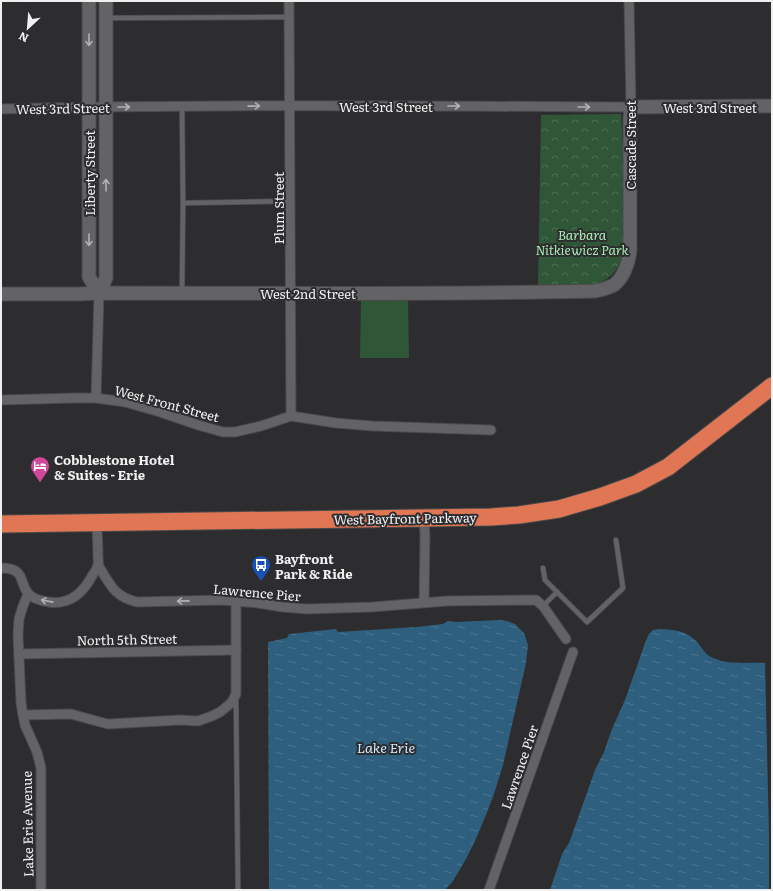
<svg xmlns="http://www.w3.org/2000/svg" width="773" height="891" viewBox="0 0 773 891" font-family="Literata,serif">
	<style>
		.grass { fill: #2f5737 }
		.forest { fill: url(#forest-crowns) }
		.water { fill: url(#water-ripples) }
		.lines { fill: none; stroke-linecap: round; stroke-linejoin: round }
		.lane-casing { stroke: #4a4a4b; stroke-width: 6 }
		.street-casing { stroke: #4a4a4b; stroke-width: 11 }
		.secondary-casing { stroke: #4a4a4b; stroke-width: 15 }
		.highway-casing { stroke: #4a4a4b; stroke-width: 19 }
		.lane { stroke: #636366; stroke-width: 4.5 }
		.street { stroke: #636366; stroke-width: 9 }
		.secondary { stroke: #636366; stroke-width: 13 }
		.highway { stroke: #e07653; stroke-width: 17 }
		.oneway { stroke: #b1b1b2 }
		.labels { text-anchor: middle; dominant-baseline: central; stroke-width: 4; stroke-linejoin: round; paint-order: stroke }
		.street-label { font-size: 13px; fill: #f0f0f1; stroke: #2d2c2f }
		.park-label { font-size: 13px; font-style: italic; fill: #a8edb4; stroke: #2d2c2f }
		.poi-label { font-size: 13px; font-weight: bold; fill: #f0f0f1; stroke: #2d2c2f; text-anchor: start }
		.water-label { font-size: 14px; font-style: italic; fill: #cce8fd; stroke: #2d2c2f }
	</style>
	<defs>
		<pattern id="forest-crowns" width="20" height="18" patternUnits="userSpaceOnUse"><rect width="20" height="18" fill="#2f5737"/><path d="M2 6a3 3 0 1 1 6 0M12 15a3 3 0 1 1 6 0" fill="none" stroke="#4d6f54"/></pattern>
		<pattern id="water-ripples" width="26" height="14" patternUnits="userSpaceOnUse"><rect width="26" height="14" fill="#2e5f7e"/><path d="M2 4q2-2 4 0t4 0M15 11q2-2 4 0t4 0" fill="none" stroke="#4d7691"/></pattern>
	</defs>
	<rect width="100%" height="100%" fill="#2d2c2f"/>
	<polygon class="grass" points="361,299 408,299 409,358 360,358"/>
	<path class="forest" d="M621,114L623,156L624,252C618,269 614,276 597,284L538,286L541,115Z"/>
	<g class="water">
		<polygon points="499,620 507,621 515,624 524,633 528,645 526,663 503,765 494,794 486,815 475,841 466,859 453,881 445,890 269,890 268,642 287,638 289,634 336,629 338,632 416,627 443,624 448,621 456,622"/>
		<path d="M659,629C675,630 686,630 698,643C704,651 706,656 716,659C731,665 749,662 765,663L769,834V890H550L562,854L569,843L573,832L595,770L604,752L612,729L625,700L645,643L649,634L653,630Z"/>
	</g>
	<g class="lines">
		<defs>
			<g id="lane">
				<polyline points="107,18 289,17"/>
				<polyline points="182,107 183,203"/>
				<polyline points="182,292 183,203 291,201"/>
				<polyline points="543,568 545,580 587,622 623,588 616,540"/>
				<polyline points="543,606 557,592"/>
				<polyline points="236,700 238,890"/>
			</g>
			<g id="street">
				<path d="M289,1C290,139 290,277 291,416"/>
				<path d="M1,109C211,104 421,106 631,107L629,1"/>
				<polyline points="96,398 99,293"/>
				<polyline points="1,400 74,398 96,398 125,402 160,412 198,425 223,432 235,432 261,426 291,416 336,423 372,426 491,430"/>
				<polyline points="424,517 425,536 424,602"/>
				<path d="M98,565C110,584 114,597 137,602L222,600L258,603L282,607L307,609L372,607L447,601L536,600L543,606L566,639"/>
				<path d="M1,568C29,568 17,586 31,596C36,600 43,601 49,602C70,605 83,593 92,576C94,573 97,569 98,565C99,563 98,559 98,556C98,545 97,534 97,523"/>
				<polyline points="28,594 23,606 19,619 18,635 21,703 23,715 25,725 37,752 41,768 41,890"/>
				<polyline points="19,654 236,650"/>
				<polyline points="23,715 71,714 89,719 108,724 180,720 198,721 212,716 220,712 230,704 233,700 236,694 236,601"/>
				<polyline points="489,890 573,652"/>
			</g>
			<g id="secondary">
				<polyline points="89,1 89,277 99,293"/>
				<polyline points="99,293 106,278 106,1"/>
				<path d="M1,294H78L99,293C264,293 430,295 595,291C601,290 608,288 614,285C624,277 629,262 630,250V119L631,107L772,106"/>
			</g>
			<polyline id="highway" points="1,524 491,517 519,515 559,509 600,497 636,484 668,467 772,386"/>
		</defs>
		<use href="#lane" class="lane-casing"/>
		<use href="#street" class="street-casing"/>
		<use href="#secondary" class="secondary-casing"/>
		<use href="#highway" class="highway-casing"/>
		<use href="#lane" class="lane"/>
		<use href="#street" class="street"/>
		<use href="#secondary" class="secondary"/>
		<use href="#highway" class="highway"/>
	</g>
	<defs><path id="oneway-shaft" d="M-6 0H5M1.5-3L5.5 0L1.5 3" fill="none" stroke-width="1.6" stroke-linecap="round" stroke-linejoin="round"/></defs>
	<g class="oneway">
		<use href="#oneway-shaft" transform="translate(89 40) rotate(90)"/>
		<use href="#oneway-shaft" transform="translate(254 106) rotate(-1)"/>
		<use href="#oneway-shaft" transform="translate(454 106)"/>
		<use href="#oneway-shaft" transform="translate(124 107)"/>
		<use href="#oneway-shaft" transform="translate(584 107)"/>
		<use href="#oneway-shaft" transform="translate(106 185) rotate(-90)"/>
		<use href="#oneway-shaft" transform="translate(89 240) rotate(90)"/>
		<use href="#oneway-shaft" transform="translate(47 601) rotate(-169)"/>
		<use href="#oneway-shaft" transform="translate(183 601) rotate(179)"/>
	</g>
	<defs>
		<symbol id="hotel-pin" viewBox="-11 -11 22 30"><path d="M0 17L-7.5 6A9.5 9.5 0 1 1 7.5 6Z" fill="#d1479c" stroke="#2d2c2f"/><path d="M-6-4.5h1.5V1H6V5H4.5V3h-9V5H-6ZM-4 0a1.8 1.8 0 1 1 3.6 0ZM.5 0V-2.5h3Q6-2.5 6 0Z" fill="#fff"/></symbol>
		<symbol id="bus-pin" viewBox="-11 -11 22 30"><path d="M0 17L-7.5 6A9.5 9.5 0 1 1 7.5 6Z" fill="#1a4fb4" stroke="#2d2c2f"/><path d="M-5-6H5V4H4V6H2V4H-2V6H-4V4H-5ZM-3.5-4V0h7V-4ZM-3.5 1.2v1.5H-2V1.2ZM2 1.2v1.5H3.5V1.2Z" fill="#fff"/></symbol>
	</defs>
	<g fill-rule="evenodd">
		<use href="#hotel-pin" x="29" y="455" width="22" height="30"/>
		<use href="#bus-pin" x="250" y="554" width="22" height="30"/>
	</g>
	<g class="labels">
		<g class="street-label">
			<text x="386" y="106">West 3rd Street</text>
			<text x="710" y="107">West 3rd Street</text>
			<text transform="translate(63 108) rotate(-1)">West 3rd Street</text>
			<text transform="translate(630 145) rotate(-90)">Cascade Street</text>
			<text transform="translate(89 173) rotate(-90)">Liberty Street</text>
			<text transform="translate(278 208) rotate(-90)">Plum Street</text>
			<text x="308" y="293">West 2nd Street</text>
			<text transform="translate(167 403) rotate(15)">West Front Street</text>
			<text transform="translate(405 518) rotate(-1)">West Bayfront Parkway</text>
			<text transform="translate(257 592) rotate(5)">Lawrence Pier</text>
			<text transform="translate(127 639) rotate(-1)">North 5th Street</text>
			<text transform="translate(519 767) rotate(-71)">Lawrence Pier</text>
			<text transform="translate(27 824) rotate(-91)">Lake Erie Avenue</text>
		</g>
		<g class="park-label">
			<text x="582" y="234">Barbara<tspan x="582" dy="15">Nitkiewicz Park</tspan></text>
		</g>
		<g class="poi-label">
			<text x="54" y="459">Cobblestone Hotel<tspan x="54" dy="15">&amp; Suites - Erie</tspan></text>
			<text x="275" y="558">Bayfront<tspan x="275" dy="15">Park &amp; Ride</tspan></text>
		</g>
		<g class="water-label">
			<text x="386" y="747">Lake Erie</text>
		</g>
	</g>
	<rect width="773" height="891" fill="none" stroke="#f0f0f1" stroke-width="4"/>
	<g transform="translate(28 28) rotate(206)" stroke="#2d2c2f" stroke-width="3" paint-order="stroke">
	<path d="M0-3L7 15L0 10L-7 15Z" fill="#f0f0f1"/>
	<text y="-6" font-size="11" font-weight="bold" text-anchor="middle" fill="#f0f0f1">N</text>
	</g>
</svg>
